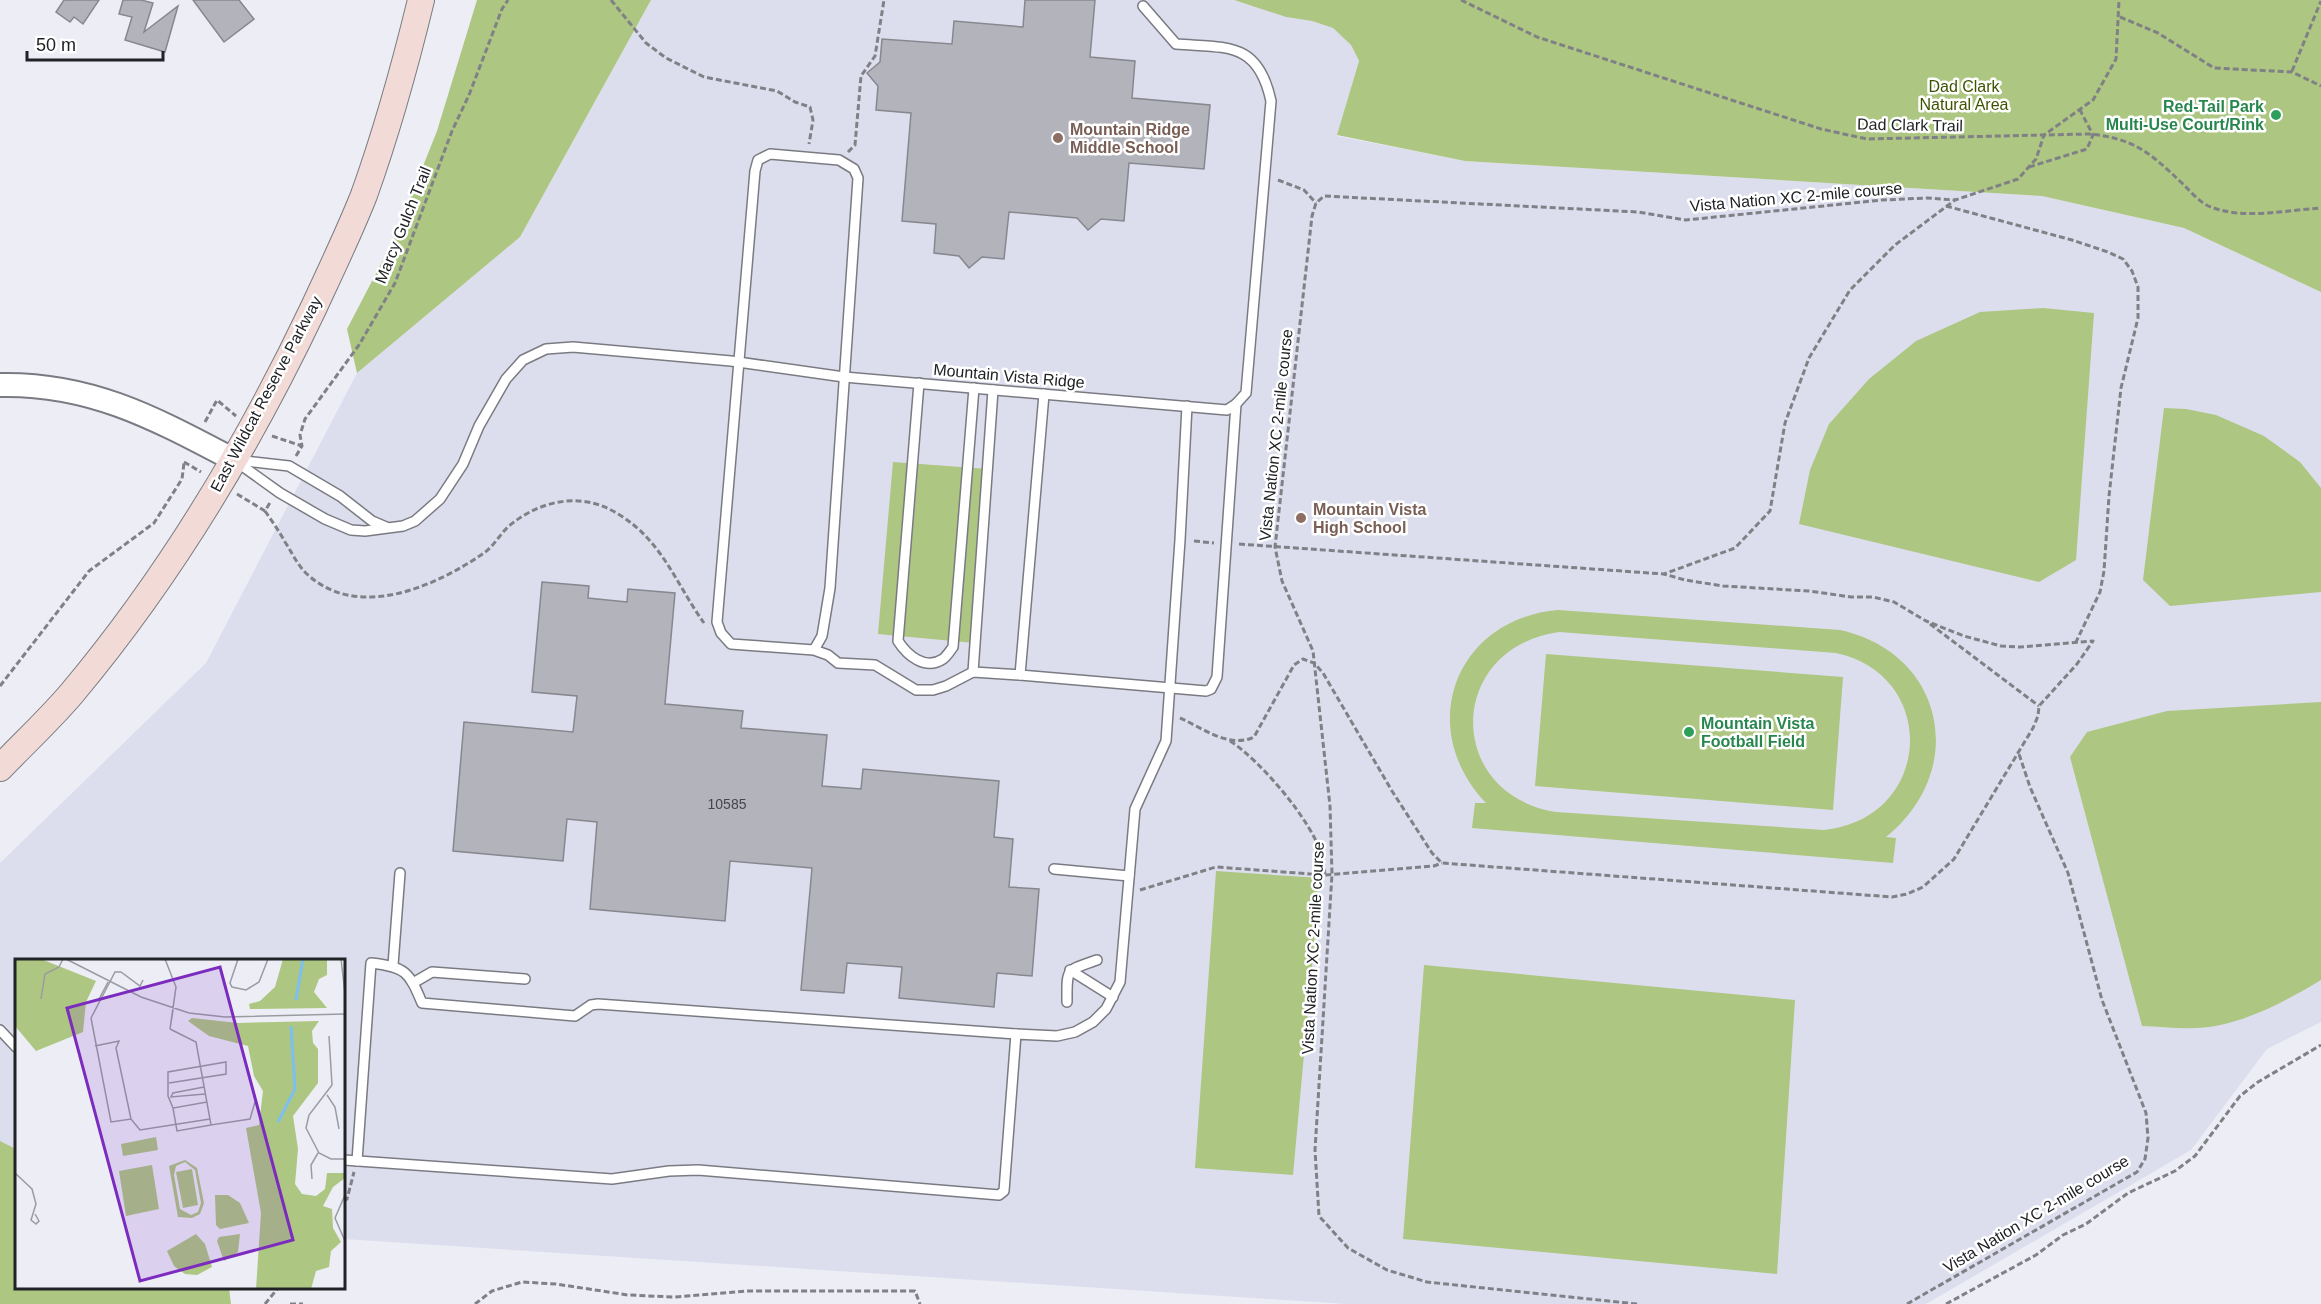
<svg xmlns="http://www.w3.org/2000/svg" width="2321" height="1304" viewBox="0 0 2321 1304" font-family="Arial,sans-serif">
	<style>
		.built { fill: #dddeed }
		.green { fill: #adc681; fill-rule: evenodd }
		.building { fill: #b3b3bb; stroke: #87878f; stroke-width: 1.5 }
		.lines { fill: none; stroke-linecap: round; stroke-linejoin: round }
		.service-casing { stroke: #7a7b82; stroke-width: 12 }
		.tertiary-casing { stroke: #7a7b82; stroke-width: 26 }
		.secondary-casing { stroke: #7a7b82; stroke-width: 28 }
		.path { stroke: #808186; stroke-width: 3; stroke-dasharray: 6 3; stroke-linecap: butt }
		.service { stroke: #fff; stroke-width: 9 }
		.tertiary { stroke: #fff; stroke-width: 22 }
		.secondary { stroke: #f2dbd6; stroke-width: 26 }
		.leisure-dot { fill: #2e9e5b; stroke: #fff; stroke-width: 2 }
		.education-dot { fill: #8d6e63; stroke: #fff; stroke-width: 2 }
		.labels { text-anchor: middle; dominant-baseline: central; stroke-width: 5; stroke-linejoin: round; paint-order: stroke }
		.number-label { font-size: 14px; fill: #46464a }
		.park-label { font-size: 16px; fill: #3e5300; stroke: #fff }
		.leisure-label { font-size: 16px; font-weight: bold; fill: #27864d; stroke: #fff; text-anchor: end }
		.street-label { font-size: 16px; fill: #212225; stroke: #fff }
		.education-label { font-size: 16px; font-weight: bold; fill: #785e54; stroke: #fff; text-anchor: start }
		.inset-river { fill: none; stroke: #7cbff1; stroke-width: 3 }
		.inset-road { fill: none; stroke: #9b9ca2; stroke-width: 1.5 }
		.view { fill: #7b2cbf; fill-opacity: 0.15; stroke: #7b2cbf; stroke-width: 3 }
		.inset-edge { fill: none; stroke: #212225; stroke-width: 3 }
	</style>
	<rect width="100%" height="100%" fill="#ededf6"/>
	<polygon class="built" points="651,0 1234,0 1286,17 1312,21 1333,28 1351,45 1359,61 1337,136 1465,161 2042,196 2184,228 2321,292 2321,1022 2267,1049 2191,1150 1926,1304 1346,1304 344,1239 344,960 16,960 16,1149 0,1141 0,863 206,663 357,373 520,237"/>
	<g class="green">
		<polygon points="477,0 651,0 520,237 357,373 347,329 394,239 437,131"/>
		<polygon points="1234,0 2321,0 2321,292 2184,228 2042,196 1465,161 1337,135 1359,61 1351,45 1333,28 1312,21 1286,17"/>
		<polygon points="2043,308 2094,313 2076,560 2039,582 1799,524 1810,470 1829,424 1869,379 1916,341 1980,312"/>
		<polygon points="2164,408 2186,409 2216,415 2264,436 2300,462 2321,488 2321,592 2170,606 2143,580"/>
		<polygon points="893,462 988,469 974,643 878,634"/>
		<path d="M1558,610L1840,630C1945,653 1969,770 1886,837L1896,838L1893,863L1472,828L1475,803H1486C1415,729 1454,619 1558,610ZM1559,632L1836,653C1941,676 1932,819 1824,830L1556,812C1444,794 1446,648 1559,632Z"/>
		<polygon points="1546,654 1843,677 1833,810 1535,786"/>
		<path d="M2321,702V980C2289,999 2257,1017 2220,1025C2195,1031 2167,1027 2142,1026L2070,757L2087,732L2167,711Z"/>
		<polygon points="1216,871 1320,878 1293,1175 1195,1168"/>
		<polygon points="1424,965 1795,1000 1777,1274 1403,1239"/>
		<polygon points="0,1141 16,1149 16,1288 229,1288 231,1304 0,1304"/>
	</g>
	<g class="building">
		<polygon points="64,0 99,0 83,24 74,17 70,22 56,12"/>
		<polygon points="123,0 141,0 153,3 144,32 178,6 165,52 125,40 132,17 119,14"/>
		<polygon points="193,0 239,0 254,19 224,42"/>
		<polygon points="1025,0 1095,0 1090,57 1135,61 1132,98 1210,105 1204,169 1129,163 1124,221 1101,219 1088,230 1077,218 1009,212 1004,259 982,257 969,268 959,256 934,253 936,224 902,221 911,113 876,110 878,86 867,73 880,62 882,39 952,44 954,21 1023,27"/>
		<polygon points="542,582 589,586 588,598 627,602 628,589 675,593 665,704 743,711 741,728 827,735 822,786 861,789 863,769 999,781 994,837 1013,839 1009,887 1039,889 1032,976 997,973 994,1007 899,998 902,967 847,963 844,993 801,990 812,868 730,861 725,921 590,909 597,822 567,819 563,861 453,851 464,722 573,732 577,696 532,692"/>
	</g>
	<g class="lines">
		<defs>
			<g id="service">
				<path d="M919,383L898,641C907,655 925,671 943,659C947,656 950,651 953,647L974,388"/>
				<polyline points="1044,394 1020,675 1206,691 1211,689 1217,677 1236,404"/>
				<path d="M234,460L280,493L325,519L351,530L365,531L403,526L415,521L440,499L463,464L479,426L506,379L523,360L546,349L573,347L731,361L844,377L1227,410L1236,404L1246,393L1271,101C1258,41 1227,48 1176,44L1143,6"/>
				<polyline points="236,460 289,466 340,496 372,521 386,527"/>
				<polyline points="814,650 822,636 830,588 858,178 854,169 839,160 770,154 758,160 755,171 717,622 721,633 731,644 814,650 828,655 838,663 875,665 916,690 933,690 946,686 973,672 1020,675"/>
				<polyline points="973,672 993,390"/>
				<polyline points="1054,869 1129,876"/>
				<polyline points="393,965 400,873"/>
				<polyline points="1070,970 1113,997"/>
				<polyline points="413,983 432,972 525,979"/>
				<path d="M1067,1002C1067,968 1065,971 1097,960"/>
				<polyline points="0,1030 16,1047"/>
				<polyline points="344,1160 612,1179 669,1171 698,1170 999,1195 1004,1191 1016,1034 1057,1036 1075,1032 1093,1022 1106,1009 1120,982 1135,809 1166,741 1180,540 1187,406"/>
				<path d="M357,1161L371,963C406,967 409,972 422,1003L575,1016L591,1005L598,1004L1016,1034"/>
			</g>
			<path id="tertiary" d="M0,385C91,383 156,419 234,460"/>
			<path id="secondary" d="M0,768C24,743 50,719 72,693C170,576 249,444 314,307C331,270 349,233 364,195C387,131 405,66 421,0"/>
		</defs>
		<use href="#service" class="service-casing"/>
		<use href="#tertiary" class="tertiary-casing"/>
		<use href="#secondary" class="secondary-casing"/>
		<g class="path">
			<polyline points="611,0 646,43 666,58 704,77 777,91 795,102 810,107 813,120 809,144"/>
			<path d="M1461,0L1537,37L1821,129L1867,139L2088,134C2135,138 2150,153 2183,184C2191,192 2200,203 2211,207C2244,220 2287,210 2321,208"/>
			<polyline points="2120,17 2158,33 2214,68 2292,72 2321,86"/>
			<polyline points="2292,71 2321,1"/>
			<polyline points="848,152 855,145 861,76 875,56 884,0"/>
			<polyline points="2029,167 2087,149 2093,135 2080,110"/>
			<polyline points="1278,180 1304,190 1316,203"/>
			<polyline points="1946,206 2072,240 2108,252 2123,259 2132,271 2138,287 2138,318 2121,388 2109,496 2104,571 2100,592 2076,642"/>
			<polyline points="205,422 217,400 236,416"/>
			<polyline points="272,436 302,446"/>
			<polyline points="296,456 302,446 300,435 305,419 359,345 395,283 452,131 469,95 502,9 508,0"/>
			<polyline points="184,462 201,472"/>
			<polyline points="237,494 265,511 271,501"/>
			<path d="M265,511C272,521 279,531 285,542C293,554 297,565 308,575C359,621 436,586 484,553C494,546 500,534 509,526C540,500 582,491 618,514C662,540 676,584 704,623"/>
			<polyline points="1194,541 1214,543"/>
			<polyline points="1239,544 1664,574 1735,548 1770,511 1785,423 1809,358 1850,290 1895,245 1955,200 2018,179 2036,159 2044,135 2093,100 2116,59 2119,0"/>
			<polyline points="1930,624 2039,706"/>
			<polyline points="0,686 89,571 154,523 182,479 184,463"/>
			<path d="M1180,718C1203,728 1229,749 1254,737L1294,665L1303,659L1314,663L1323,673L1392,791L1432,853L1442,863L1892,897L1907,894L1923,887L1954,859L2033,728L2038,716L2039,706L2077,664L2093,641L2020,647L2001,646L1964,636L1926,621L1894,602L1873,597H1851L1809,591L1723,586L1685,580L1664,574"/>
			<path d="M1230,741C1261,761 1312,821 1322,856C1324,862 1324,869 1325,874"/>
			<polyline points="1140,890 1216,867 1325,875 1434,866 1442,863"/>
			<polyline points="344,1201 347,1199 354,1172"/>
			<polyline points="265,1304 278,1288"/>
			<polyline points="290,1304 303,1304"/>
			<polyline points="475,1304 492,1291 522,1282 556,1284 628,1295 674,1297 747,1291 915,1291 920,1304"/>
			<polyline points="1637,1304 1427,1282 1387,1270 1348,1248 1319,1216 1315,1150 1332,874 1330,806 1313,651 1282,581 1275,547 1312,216 1316,203 1324,196 1638,212 1686,220 1882,200 1927,198 1955,200"/>
			<polyline points="1907,1304 2137,1172 2145,1159 2148,1138 2146,1113 2102,1000 2068,873 2030,787 2018,751"/>
			<polyline points="1946,1304 2036,1255 2063,1235 2086,1224 2128,1193 2175,1171 2195,1156 2240,1096 2258,1082 2321,1045"/>
		</g>
		<use href="#service" class="service"/>
		<use href="#tertiary" class="tertiary"/>
		<use href="#secondary" class="secondary"/>
	</g>
	<g class="leisure-dot">
		<circle cx="2276" cy="115" r="6"/>
		<circle cx="1689" cy="732" r="6"/>
	</g>
	<g class="education-dot">
		<circle cx="1058" cy="138" r="6"/>
		<circle cx="1301" cy="518" r="6"/>
	</g>
	<g class="labels">
		<g class="number-label">
			<text x="727" y="804">10585</text>
		</g>
		<g class="park-label">
			<text x="1964" y="86">Dad Clark<tspan x="1964" dy="18">Natural Area</tspan></text>
		</g>
		<g class="leisure-label">
			<text x="2264" y="106">Red-Tail Park<tspan x="2264" dy="18">Multi-Use Court/Rink</tspan></text>
			<text x="1701" y="723" text-anchor="start">Mountain Vista<tspan x="1701" dy="18">Football Field</tspan></text>
		</g>
		<g class="street-label">
			<text transform="translate(1910 125) rotate(1)">Dad Clark Trail</text>
			<text transform="translate(1796 197) rotate(-5)">Vista Nation XC 2-mile course</text>
			<text transform="translate(403 225) rotate(-68)">Marcy Gulch Trail</text>
			<text transform="translate(1009 376) rotate(5)">Mountain Vista Ridge</text>
			<text transform="translate(266 394) rotate(-62)">East Wildcat Reserve Parkway</text>
			<text transform="translate(1276 435) rotate(-84)">Vista Nation XC 2-mile course</text>
			<text transform="translate(1313 948) rotate(-87)">Vista Nation XC 2-mile course</text>
			<text transform="translate(2036 1214) rotate(-31)">Vista Nation XC 2-mile course</text>
		</g>
		<g class="education-label">
			<text x="1070" y="129">Mountain Ridge<tspan x="1070" dy="18">Middle School</tspan></text>
			<text x="1313" y="509">Mountain Vista<tspan x="1313" dy="18">High School</tspan></text>
		</g>
	</g>
	<g transform="translate(15 959)">
		<rect width="330" height="330" fill="#ededf6"/>
		<path d="M0,0H26L81,22L71,43L68,73L21,92L0,67ZM268,0H312V16L304,20L299,33L312,49L235,50L234,45L245,42L260,28ZM177,59L223,64L304,62L297,72L298,84L303,90V124L278,157L283,190L280,225L287,235L301,237L310,230L312,214H330V219L318,228L308,247L317,250L318,269L326,283L316,292L314,308L301,312L296,330H241L246,254L231,169L244,166L248,132L239,117L233,87L194,77L173,62ZM141,178L143,191L108,197L106,185ZM170,201L182,209L189,244L185,255L177,259L163,258L154,207ZM170,203L180,211L186,244L183,253L176,256L165,250L159,216L161,207ZM137,206L144,250L111,257L104,212ZM177,210L183,246L168,249L161,213ZM200,236H213L225,244L234,264L205,270L201,266ZM181,275L190,285L197,308L182,316L170,315L159,307L152,292ZM225,275L223,293L209,302L202,282L204,278Z" fill="#adc681" fill-rule="evenodd"/>
		<path class="inset-river" d="M281,41L288,0M263,163L280,130L276,67"/>
		<path class="inset-road" d="M51,0L126,38L174,54L210,58L330,55M150,0L161,28L155,70M223,0L215,24L217,28L231,31L244,23L253,0M326,0L330,34M128,21L125,27L106,13H100L76,59L96,163L116,160L125,171L195,160M26,40L30,15L44,8L48,0M84,40L93,23M155,70L181,83L196,166L235,160L240,143M155,70L158,51M314,77L317,126L294,156L291,169L304,194L316,200H330M80,87L104,82L101,89L116,160M154,124L211,115V103L153,113V137L158,149M189,128L158,134L156,138L190,135M312,136L320,148L324,170M192,143L158,149L162,172L196,166M0,214L17,230L21,245L16,261L21,265L24,262L20,255M297,220L296,206L303,194M330,236L320,259L330,282"/>
		<path class="view" d="M205,8L278,281L125,322L52,49Z"/>
		<rect width="330" height="330" class="inset-edge"/>
	</g>
	<path d="M27 51v9h136v-9" fill="none" stroke="#212225" stroke-width="3"/>
	<text x="36" y="51" font-size="18" fill="#212225" stroke="#ffffff" stroke-width="4.5" paint-order="stroke">50 m</text>
</svg>
